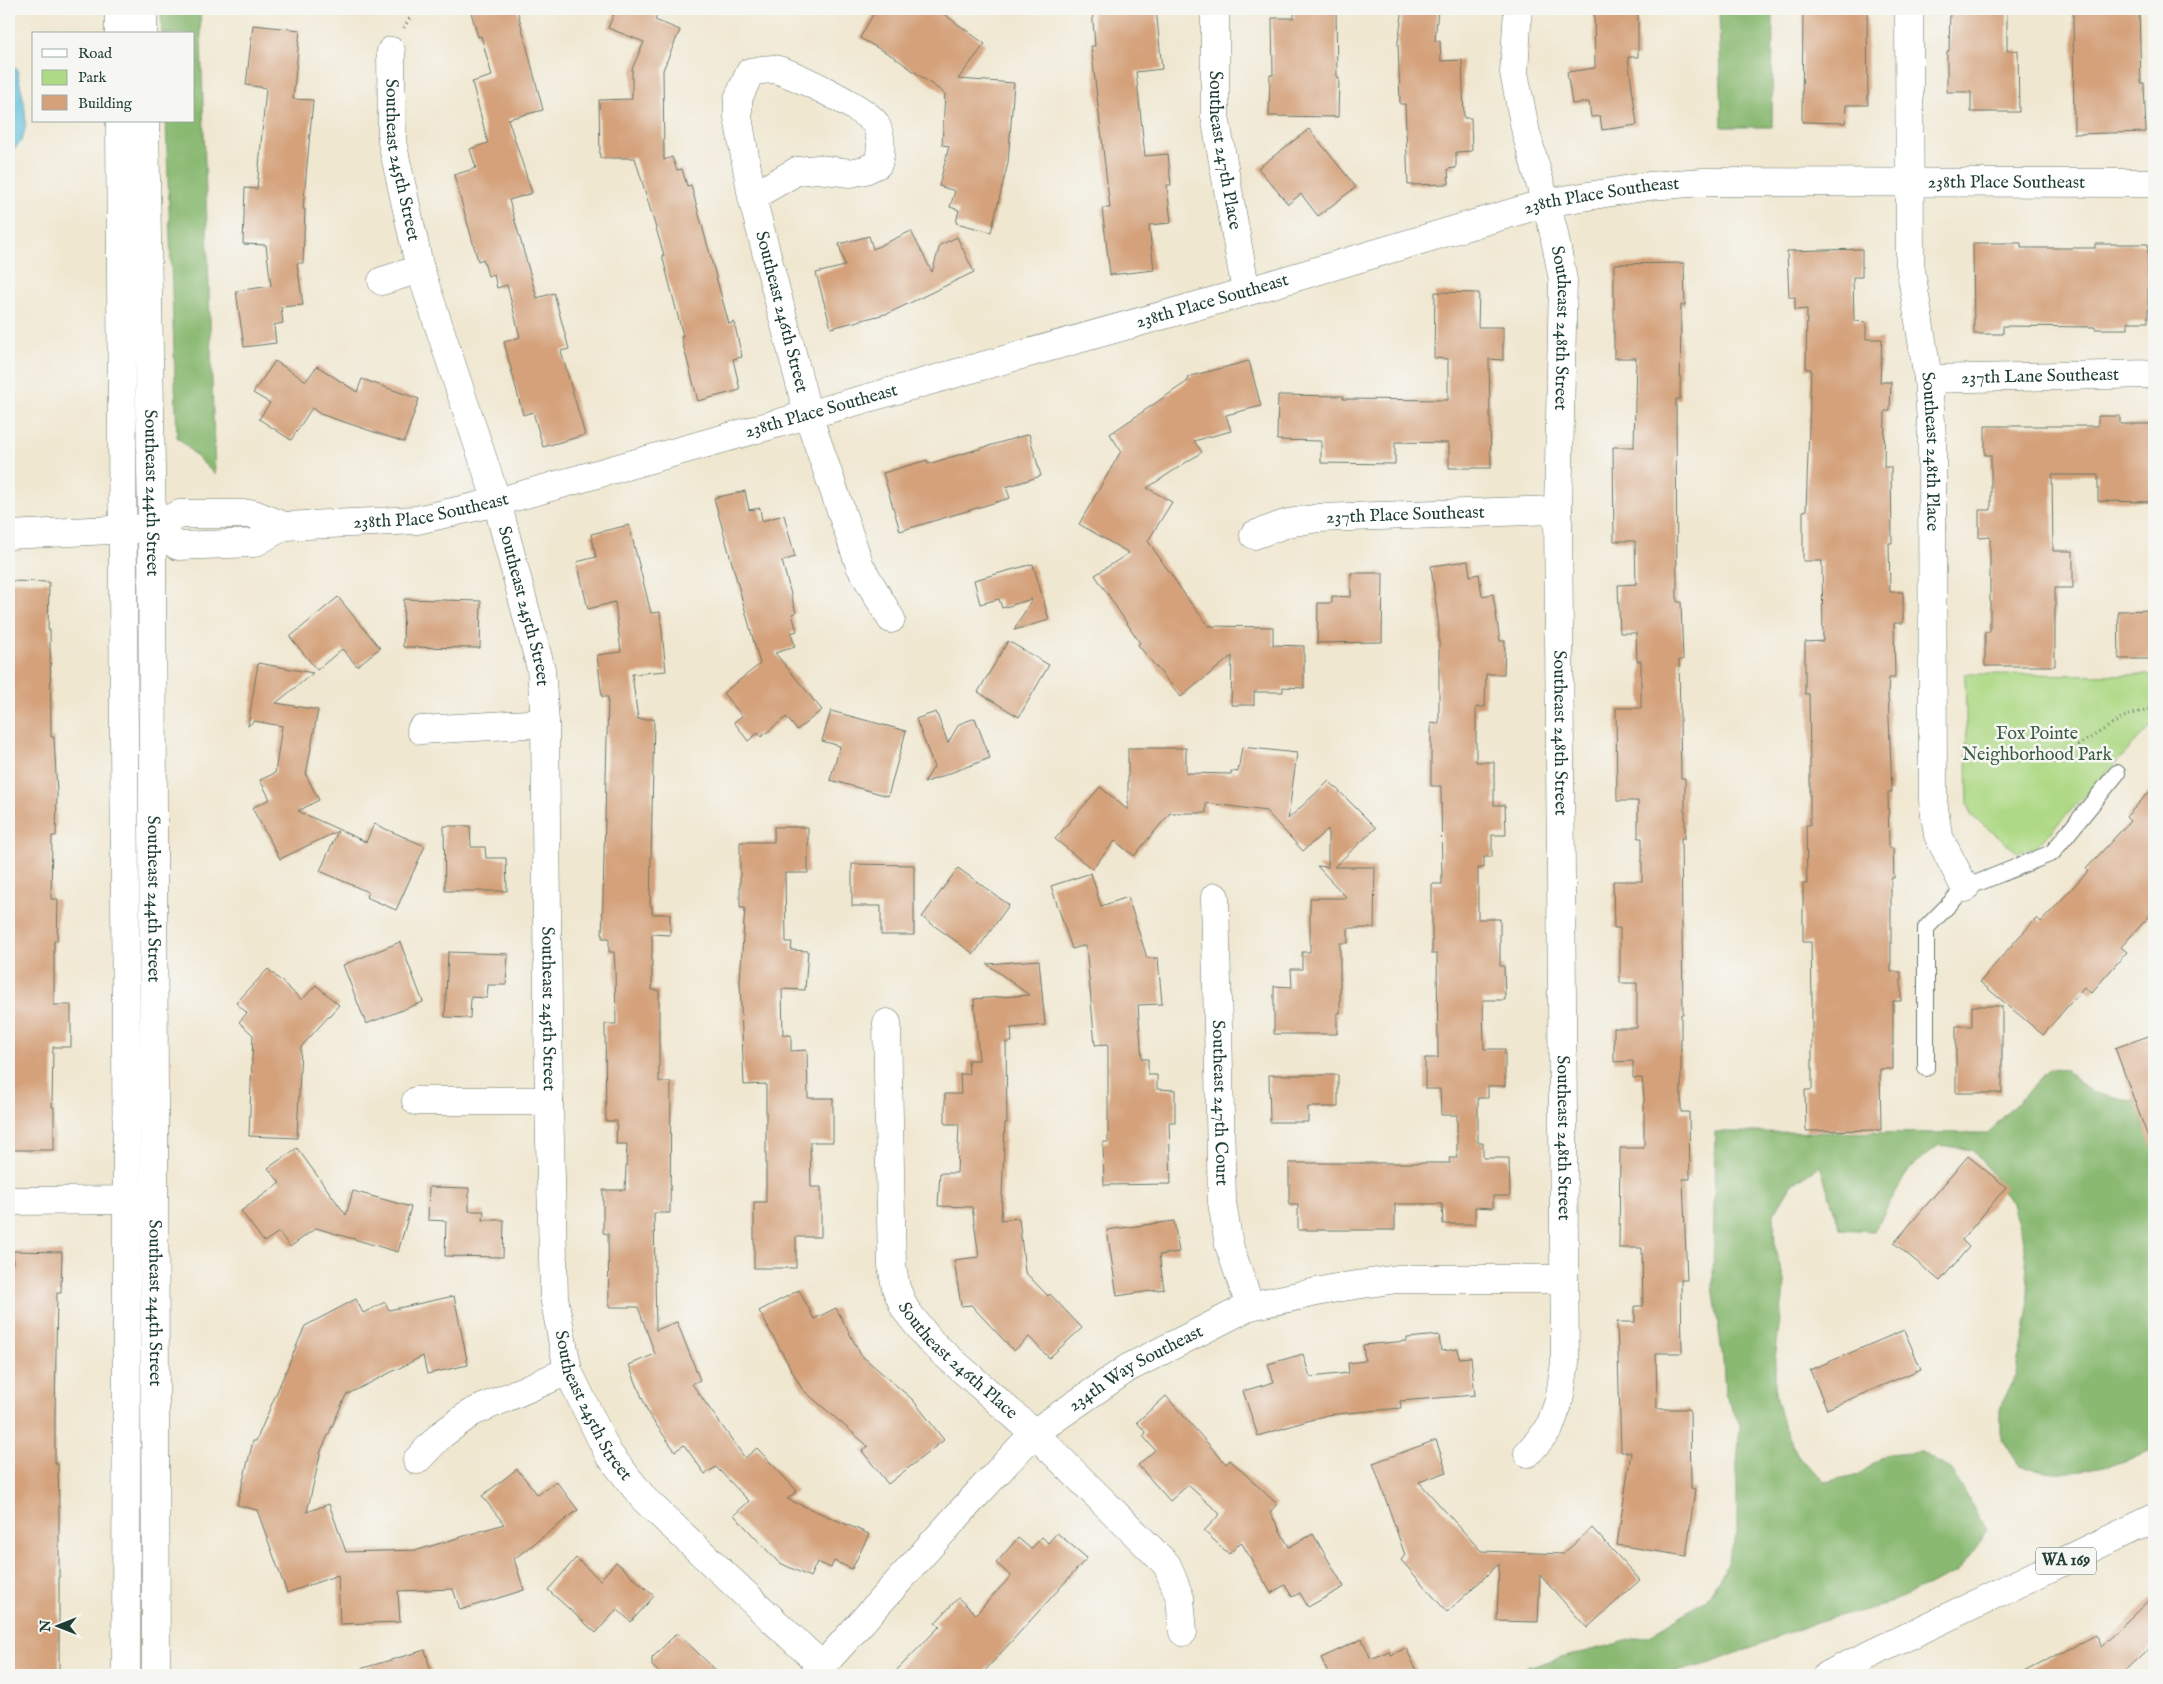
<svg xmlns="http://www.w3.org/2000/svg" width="2163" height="1684" viewBox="0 0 2163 1684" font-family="'IM FELL English',serif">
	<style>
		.green { fill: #aed985; stroke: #668b5c }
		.forest { fill: #8ab972; stroke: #547b53 }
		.water { fill: #5cbdda; stroke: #3e7d87 }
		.building { fill: #d4a17a }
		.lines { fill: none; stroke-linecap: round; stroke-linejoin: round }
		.service-casing { stroke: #68786b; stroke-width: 18 }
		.minor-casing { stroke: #68786b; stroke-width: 29 }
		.primary-casing { stroke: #68786b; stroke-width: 29 }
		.path { stroke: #68786b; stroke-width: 3; stroke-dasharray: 1 4; stroke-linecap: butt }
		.service { stroke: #fff; stroke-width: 16 }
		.minor { stroke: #fff; stroke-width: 28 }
		.primary { stroke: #fff; stroke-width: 28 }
		.labels { text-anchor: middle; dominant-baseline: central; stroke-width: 5; stroke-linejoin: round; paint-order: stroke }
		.shield { fill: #f6f6f2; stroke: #60746d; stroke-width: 1 }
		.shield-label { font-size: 16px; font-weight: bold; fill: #1f3d34 }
		.street-label { font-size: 18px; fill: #1f3d34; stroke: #f6f6f2 }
		.park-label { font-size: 18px; fill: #3c5c44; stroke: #f6f6f2 }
	</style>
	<rect width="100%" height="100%" fill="#f6f6f2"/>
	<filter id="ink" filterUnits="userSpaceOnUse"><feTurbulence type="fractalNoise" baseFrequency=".02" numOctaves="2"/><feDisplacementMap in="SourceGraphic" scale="10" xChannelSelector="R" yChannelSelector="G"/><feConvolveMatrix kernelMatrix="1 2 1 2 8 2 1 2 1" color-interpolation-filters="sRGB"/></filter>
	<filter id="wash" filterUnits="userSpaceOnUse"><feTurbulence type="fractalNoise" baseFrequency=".0096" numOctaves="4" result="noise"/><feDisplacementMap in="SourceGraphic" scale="20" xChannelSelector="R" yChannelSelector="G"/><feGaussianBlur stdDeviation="1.12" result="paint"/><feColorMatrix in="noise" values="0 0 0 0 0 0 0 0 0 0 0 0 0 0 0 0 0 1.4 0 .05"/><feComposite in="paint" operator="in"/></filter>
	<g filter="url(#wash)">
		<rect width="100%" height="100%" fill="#f0e7d0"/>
		<polygon class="green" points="1965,674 2154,675 2154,723 2036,847 2017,852 1971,815 1968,803"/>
		<g class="forest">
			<polygon points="161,9 200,9 215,475 177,437 166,121 194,121 194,34 162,34"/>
			<polygon points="1719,9 1773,9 1772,127 1722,127"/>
			<path d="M2049,1069L2066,1070L2091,1092L2124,1100L2154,1103V1450C2122,1463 2089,1474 2053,1472C2042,1471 2030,1468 2019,1465L2001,1439V1405L2016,1373L2024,1338L2029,1305L2027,1269L2022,1236L2012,1204L1994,1176L1972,1150L1939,1145L1909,1169L1874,1231L1840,1229L1820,1166L1792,1184L1774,1214L1775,1249L1785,1283L1775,1358V1395L1784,1429L1800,1459L1826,1482L1859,1474L1887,1455L1921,1452L1951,1470L1987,1531L1956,1573L1889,1603L1820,1621L1710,1663L1666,1675H1496L1649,1635L1705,1601L1723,1573L1737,1534V1465L1740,1425L1725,1393L1723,1361L1713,1285L1715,1132L1988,1133Z"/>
		</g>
		<path class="water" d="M9,62L17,69C21,93 38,138 9,152Z"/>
		<g id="blocks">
			<g class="building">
				<polygon points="470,9 517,9 543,110 508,119 532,193 509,200 537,298 554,293 569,349 561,351 585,435 543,447 533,412 523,415 504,342 520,337 507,285 497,288 494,274 488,276 483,259 478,261 454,175 476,168 470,149 488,143 472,82 492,76 481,36 478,37"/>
				<polygon points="616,9 660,9 655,20 680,30 663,70 664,160 672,157 677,170 682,169 687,186 691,185 729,324 734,322 742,357 733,359 740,390 698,401 681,337 683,336 662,255 664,255 635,158 600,158 599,100 632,99 632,69 644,42 608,28"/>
				<polygon points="876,9 937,9 985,44 958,79 1014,83 1008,163 991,232 956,223 959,210 950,207 955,191 939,186 949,146 942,145 945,94 894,57 860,38"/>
				<polygon points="1092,9 1156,9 1162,69 1136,72 1145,156 1168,154 1171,185 1167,185 1171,223 1149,225 1154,270 1110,275 1102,208 1110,208 1091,46 1095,46"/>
				<polygon points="1294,9 1336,9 1337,77 1339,77 1338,117 1269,116 1270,75 1273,75 1272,18 1294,18"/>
				<polygon points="1403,9 1438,9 1435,41 1440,41 1441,61 1462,60 1464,118 1471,118 1472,151 1456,152 1456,168 1448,169 1449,184 1408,185 1405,104 1400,104 1398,42"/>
				<polygon points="1594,9 1638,9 1638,57 1628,57 1637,125 1602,130 1600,116 1591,117 1589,102 1572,104 1567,72 1595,68"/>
				<polygon points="1803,9 1867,9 1868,105 1846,105 1845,123 1802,122"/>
				<polygon points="1950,9 2007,9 2007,51 2018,50 2019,112 1971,112 1971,92 1947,92 1947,51 1949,51"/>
				<polygon points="2073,9 2139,9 2141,83 2144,83 2146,132 2074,134"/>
				<polygon points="253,25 300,30 293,99 313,100 303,209 305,209 303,263 297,263 303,305 281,307 283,323 274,325 276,343 244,347 236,291 271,286 266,245 243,244 245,188 257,189 266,88 246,85"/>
				<polygon points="1309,129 1356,187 1318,216 1301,194 1288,204 1258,168"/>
				<polygon points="911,231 932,272 940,245 957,237 974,272 889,313 831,328 816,273 845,266 839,244 869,236 873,249"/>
				<polygon points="1973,243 2021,243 2021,248 2095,248 2095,244 2148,244 2148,322 2128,322 2128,329 2095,329 2095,327 2003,326 2003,334 1974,334"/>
				<polygon points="1862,249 1862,277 1853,277 1854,321 1866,322 1866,339 1882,339 1880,382 1891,382 1890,411 1885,411 1884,467 1891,467 1892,543 1889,543 1890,592 1903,592 1903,623 1894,623 1895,678 1889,678 1888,693 1892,792 1888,792 1889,848 1893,848 1894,878 1891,878 1891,972 1901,972 1901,1001 1893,1001 1893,1069 1880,1069 1881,1130 1806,1131 1805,1090 1812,1090 1812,1001 1811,942 1803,942 1803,884 1807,884 1806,825 1810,825 1810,770 1809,694 1805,694 1805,642 1823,641 1822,561 1803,561 1803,511 1806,511 1811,369 1806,369 1807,309 1795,310 1795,297 1789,297 1787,251"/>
				<polygon points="1684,263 1685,305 1681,305 1680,399 1676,399 1677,602 1681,602 1683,660 1679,660 1681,778 1685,778 1685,838 1681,838 1683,1014 1681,1014 1681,1112 1689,1112 1690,1179 1683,1179 1687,1280 1681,1280 1682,1353 1656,1353 1657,1409 1690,1409 1691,1488 1695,1489 1686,1556 1617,1545 1631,1452 1621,1452 1617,1322 1635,1322 1635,1306 1643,1306 1642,1248 1619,1248 1620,1148 1644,1148 1644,1097 1642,1078 1633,1078 1633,1061 1614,1062 1614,1028 1637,1028 1637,983 1620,983 1620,928 1614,928 1613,881 1642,881 1642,838 1638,838 1638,801 1617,801 1616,708 1641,708 1641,661 1637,661 1636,633 1620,633 1618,585 1636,584 1635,541 1614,541 1613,447 1634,447 1636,358 1614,358 1614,264"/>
				<polygon points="1435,292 1479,293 1478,327 1503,327 1503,360 1489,359 1491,468 1449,468 1449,443 1395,442 1395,464 1321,463 1321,441 1277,440 1278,395 1343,396 1343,399 1448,400 1448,359 1434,358"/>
				<polygon points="275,361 306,381 317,366 357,392 362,379 419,399 404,442 320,414 312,408 291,440 259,419 270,403 253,393"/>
				<polygon points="1249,361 1261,406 1226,415 1231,431 1194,441 1202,452 1147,488 1172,502 1148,541 1190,602 1209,626 1273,627 1273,645 1304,646 1304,688 1283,687 1283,692 1254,692 1254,705 1231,705 1232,656 1181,697 1138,645 1140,643 1095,575 1129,553 1079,524 1121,451 1110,434 1188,381 1187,377"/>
				<polygon points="2098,416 2120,416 2120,424 2154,424 2154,502 2098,501 2098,475 2052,475 2053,551 2073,551 2073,588 2055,588 2055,666 1985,666 1985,632 1990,632 1990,537 1979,538 1979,510 1991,510 1991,455 1985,455 1985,426 2098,426"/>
				<polygon points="1029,434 1041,476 1006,487 1010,498 900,531 883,473 927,460 928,464"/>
				<polygon points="745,491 749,510 760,508 762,521 784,515 795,557 782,561 796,613 792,614 797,631 791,633 795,647 775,653 822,710 797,730 786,717 761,737 758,733 748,741 734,722 742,716 723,693 760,664 714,498"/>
				<polygon points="629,525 651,613 660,612 666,671 632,674 638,719 654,719 650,906 652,906 652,914 670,914 670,935 652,934 652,990 659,990 659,1082 671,1082 670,1213 654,1213 656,1330 677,1322 700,1380 692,1384 745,1458 757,1448 797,1491 787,1499 869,1534 852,1569 834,1561 831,1568 817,1562 810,1577 778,1562 734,1515 749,1501 716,1467 705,1474 684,1445 675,1451 649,1415 629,1365 655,1354 638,1307 609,1307 608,1234 603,1233 603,1190 625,1190 627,1144 616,1144 617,1121 606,1121 605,1024 616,1024 615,968 614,952 609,952 609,938 602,938 608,697 602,697 597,655 621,652 615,602 588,609 577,562 596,557 591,534"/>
				<polygon points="1468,561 1470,576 1479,574 1482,596 1493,594 1500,641 1505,641 1504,674 1486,674 1485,707 1476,707 1476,762 1494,762 1494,805 1505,805 1506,835 1492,835 1492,857 1484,857 1484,868 1478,868 1478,919 1500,919 1500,966 1504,966 1505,1000 1483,1000 1484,1049 1505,1049 1505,1086 1488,1086 1488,1098 1478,1098 1478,1143 1483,1143 1483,1158 1509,1158 1510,1196 1493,1196 1493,1208 1475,1207 1475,1224 1443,1224 1442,1204 1395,1204 1395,1230 1298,1230 1298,1205 1289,1205 1289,1163 1450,1163 1449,1158 1457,1158 1457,1115 1441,1115 1440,1089 1425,1089 1425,1058 1438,1058 1437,954 1432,954 1432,884 1442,884 1441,786 1431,786 1431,723 1439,724 1439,628 1431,566"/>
				<polygon points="1033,564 1049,620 1014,630 1032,599 1002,608 999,599 980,604 974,580"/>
				<polygon points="1351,573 1383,573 1382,642 1317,643 1318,603 1332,603 1332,596 1351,597"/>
				<polygon points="9,581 49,582 48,630 50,630 51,737 54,737 57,793 56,836 52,836 51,899 58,899 57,941 54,941 54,1005 71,1005 71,1047 53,1047 52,1107 54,1107 54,1150 9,1150"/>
				<polygon points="338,597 380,648 357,666 342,649 317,670 290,637"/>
				<polygon points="404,599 481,601 480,648 403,647"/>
				<polygon points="2154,610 2154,659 2119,659 2118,611"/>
				<polygon points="1008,641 1049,665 1019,717 978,692"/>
				<polygon points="258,663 313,673 276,703 318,710 306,775 319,800 298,811 366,842 374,824 425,846 396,910 366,897 368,892 320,871 338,831 280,859 252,808 270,799 260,780 275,773 282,726 254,721 248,726"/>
				<polygon points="831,711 906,731 888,796 830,780 840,746 822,741"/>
				<polygon points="936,712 948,743 959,724 975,718 990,758 924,783 934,767 916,719"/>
				<polygon points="1242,747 1297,753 1288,819 1329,781 1376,828 1334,867 1375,867 1374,928 1348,928 1348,943 1340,943 1340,1013 1337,1013 1337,1034 1274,1034 1274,986 1292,987 1291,969 1302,969 1302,952 1310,952 1310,898 1347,898 1317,866 1328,867 1328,829 1303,851 1266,811 1206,803 1206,813 1170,813 1134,856 1115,841 1092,869 1055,839 1100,787 1128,810 1128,748 1186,748 1186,773 1231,774 1231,771 1238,772"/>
				<polygon points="2154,787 2154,911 2121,947 2127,952 2091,993 2084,987 2043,1035 1980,982 2016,940 2037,918 2041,922 2088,871 2086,869 2130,821 2126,817"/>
				<polygon points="444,826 470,826 471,847 485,847 486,858 506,858 507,891 445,891"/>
				<polygon points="774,827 808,827 808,873 785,873 786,942 792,942 791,950 808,951 805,990 782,989 783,1035 791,1035 791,1051 807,1050 808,1098 833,1098 833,1142 810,1142 811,1187 821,1187 821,1237 796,1237 796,1268 754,1268 754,1202 766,1202 766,1084 744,1085 740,980 745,908 740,908 740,842 774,842"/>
				<polygon points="852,864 914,865 914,935 881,935 881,906 852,906"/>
				<polygon points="958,868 1009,905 974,954 922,917"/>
				<polygon points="1091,873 1101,906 1128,897 1147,958 1158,958 1162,1004 1138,1005 1142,1059 1148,1059 1148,1075 1157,1075 1157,1089 1175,1090 1175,1122 1169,1122 1171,1184 1104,1185 1103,1142 1108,1142 1108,1044 1095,1045 1086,945 1072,949 1051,886"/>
				<polygon points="400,942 423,1002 366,1024 343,965"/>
				<polygon points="448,952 508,954 506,985 488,985 487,998 471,997 470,1018 445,1017"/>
				<polygon points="1039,960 1045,1025 1011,1028 1012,1042 1006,1042 1007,1123 1005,1123 1001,1220 1019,1218 1025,1272 1048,1296 1050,1294 1082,1328 1049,1358 1029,1337 1014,1351 971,1305 961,1306 954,1260 979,1257 972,1207 938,1206 940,1173 957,1173 959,1124 945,1124 945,1094 961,1094 960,1074 969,1074 968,1060 979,1060 974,999 1029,995 987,964"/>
				<polygon points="268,969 302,1000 316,985 339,1005 301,1047 297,1138 249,1136 253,1035 239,1022 247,1013 236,1003"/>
				<polygon points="1972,1006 2002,1006 2002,1093 1956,1093 1956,1026 1972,1026"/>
				<polygon points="2154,1034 2154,1148 2152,1148 2115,1048"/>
				<polygon points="1269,1075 1338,1075 1338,1107 1308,1107 1308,1122 1270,1122"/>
				<polygon points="297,1148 346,1215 353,1191 411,1207 398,1252 316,1228 290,1247 279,1232 264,1242 241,1211 280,1183 268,1168"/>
				<polygon points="1968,1156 2006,1187 1962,1240 1969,1247 1940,1281 1894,1243"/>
				<polygon points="429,1187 469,1188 469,1211 484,1211 483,1220 504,1220 503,1257 445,1256 446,1221 428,1220"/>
				<polygon points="1174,1221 1179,1252 1159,1255 1164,1289 1117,1296 1107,1230"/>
				<polygon points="13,1251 62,1252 61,1293 57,1293 55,1414 55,1464 58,1464 59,1510 59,1675 9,1675 9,1264 13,1264"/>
				<polygon points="799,1290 814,1319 836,1308 861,1355 913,1400 944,1440 888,1484 862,1451 868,1446 802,1389 759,1311"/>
				<polygon points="454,1296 468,1365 427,1374 423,1356 346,1395 321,1451 307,1512 329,1504 346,1552 418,1550 504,1524 482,1496 517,1469 538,1495 556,1481 578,1510 514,1559 524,1590 460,1610 453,1589 398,1591 400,1622 340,1624 338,1575 287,1593 257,1510 237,1505 253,1441 256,1441 305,1326 356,1299 363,1313 385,1302 389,1310"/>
				<polygon points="1904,1330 1921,1369 1827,1409 1810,1370"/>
				<polygon points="1439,1335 1441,1351 1458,1349 1459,1358 1471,1357 1475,1395 1400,1401 1401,1408 1327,1415 1258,1436 1243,1391 1274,1382 1268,1364 1303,1354 1310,1377 1349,1373 1348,1363 1365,1361 1363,1345 1407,1341 1407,1338"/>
				<polygon points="1166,1396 1226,1464 1230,1460 1277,1504 1270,1512 1289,1547 1313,1534 1344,1587 1308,1607 1300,1593 1292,1597 1285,1585 1271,1593 1241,1542 1229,1554 1204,1531 1220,1514 1188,1485 1170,1501 1138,1465 1155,1450 1143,1436 1146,1433 1137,1422"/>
				<polygon points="1436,1440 1447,1472 1419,1482 1481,1551 1563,1554 1592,1528 1640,1580 1587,1628 1540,1575 1538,1622 1497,1621 1499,1564 1447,1612 1401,1560 1405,1555 1373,1463"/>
				<polygon points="1057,1533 1087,1558 981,1675 892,1675 940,1626 935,1623 958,1598 976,1614 1011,1576 996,1563 1018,1538 1031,1549 1042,1537 1048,1543"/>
				<polygon points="576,1558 600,1580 616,1562 654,1596 631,1622 617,1609 596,1633 548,1590"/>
				<polygon points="2154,1596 2154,1644 2121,1675 2018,1675 2095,1635 2101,1647"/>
				<polygon points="677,1633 721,1675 662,1675 652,1666 652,1658"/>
				<polygon points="1362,1639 1371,1659 1389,1651 1391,1655 1406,1648 1419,1675 1329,1675 1321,1658"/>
				<polygon points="425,1650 432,1675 361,1675 360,1669"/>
			</g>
		</g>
	</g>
	<g filter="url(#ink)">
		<use href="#blocks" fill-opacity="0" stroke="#68786b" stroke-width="1"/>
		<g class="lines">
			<defs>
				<polyline id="service" points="1926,1068 1926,928 1965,888 2052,853 2117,773"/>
				<g id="minor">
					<polyline points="119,9 119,34"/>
					<polyline points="143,9 143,34"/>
					<path id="s1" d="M1215,9V116L1246,292"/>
					<path id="s2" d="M1518,9L1514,73L1526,133L1553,229L1563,280L1558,510L1565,1363L1559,1401L1549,1429L1528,1453"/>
					<path id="s3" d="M1909,9L1910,264L1928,379L1932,437L1933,801L1938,835L1965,888"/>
					<path id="s4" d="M391,51L392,142L420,269L497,502L541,669L545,723L549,1101L554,1297L568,1371L608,1453L644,1499L822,1666"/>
					<polyline points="120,121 127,1200 126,1675"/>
					<path id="s5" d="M145,121L152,528L156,1675"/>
					<path id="s6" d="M752,197L797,171L818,169L850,173L865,170L878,164C882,150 882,136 875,123C868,110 789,71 773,69C766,69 757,71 750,72L738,99V117L752,197L808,415L860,566L891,619"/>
					<polyline points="382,281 420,269"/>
					<path id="s7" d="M1928,379L2154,374"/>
					<path id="s8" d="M284,526L417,520L497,502L1246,292L1545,203L1649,186L1703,182L2154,183"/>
					<polyline points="9,535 152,528 179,514 254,514 284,526 254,543 178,546 152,528"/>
					<path id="s9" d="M1254,535L1288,523L1319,518L1558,510"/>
					<polyline points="421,730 545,723"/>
					<path id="s10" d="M1215,897L1222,1202L1229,1245L1250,1306"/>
					<path id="s11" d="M887,1023L892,1266L896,1288L905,1309L931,1342L1034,1433L1167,1565L1180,1598L1183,1632"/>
					<polyline points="416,1101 549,1101"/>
					<polyline points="9,1201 145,1200"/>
					<polyline points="417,1460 441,1435 471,1413 568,1371"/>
					<path id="s12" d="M814,1675L968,1504L1034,1433L1128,1368L1250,1306L1336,1288L1397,1279H1564"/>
				</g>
				<polyline id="primary" points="1827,1675 2154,1518"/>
			</defs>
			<use href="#service" class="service-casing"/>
			<use href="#minor" class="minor-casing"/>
			<use href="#primary" class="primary-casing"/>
			<g class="path">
				<polyline points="404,28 415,9"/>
				<polyline points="1961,759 2058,758 2124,717 2154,707"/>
			</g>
			<use href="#service" class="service"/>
			<use href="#minor" class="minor"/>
			<use href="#primary" class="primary"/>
		</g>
	</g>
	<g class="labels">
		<rect class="shield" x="2036" y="1547.5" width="60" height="27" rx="4"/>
		<g class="shield-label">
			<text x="2066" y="1561">WA 169</text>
		</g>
		<g class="street-label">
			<text stroke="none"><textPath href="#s1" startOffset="142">Southeast 247th Place</textPath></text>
			<text stroke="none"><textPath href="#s4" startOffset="110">Southeast 245th Street</textPath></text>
			<text stroke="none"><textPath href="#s8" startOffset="1768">238th Place Southeast</textPath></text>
			<text stroke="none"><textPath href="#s8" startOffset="1362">238th Place Southeast</textPath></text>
			<text stroke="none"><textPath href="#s8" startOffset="958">238th Place Southeast</textPath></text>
			<text stroke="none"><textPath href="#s6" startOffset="564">Southeast 246th Street</textPath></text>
			<text stroke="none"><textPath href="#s2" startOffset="325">Southeast 248th Street</textPath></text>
			<text stroke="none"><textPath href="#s7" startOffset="112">237th Lane Southeast</textPath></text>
			<text stroke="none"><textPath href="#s8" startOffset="552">238th Place Southeast</textPath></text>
			<text stroke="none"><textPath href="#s3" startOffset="444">Southeast 248th Place</textPath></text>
			<text stroke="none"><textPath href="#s5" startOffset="372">Southeast 244th Street</textPath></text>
			<text stroke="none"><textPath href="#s8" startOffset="148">238th Place Southeast</textPath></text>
			<text stroke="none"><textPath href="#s9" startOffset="154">237th Place Southeast</textPath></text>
			<text stroke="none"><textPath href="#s4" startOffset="574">Southeast 245th Street</textPath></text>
			<text stroke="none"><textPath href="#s2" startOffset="730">Southeast 248th Street</textPath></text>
			<text stroke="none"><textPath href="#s5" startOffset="778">Southeast 244th Street</textPath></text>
			<text stroke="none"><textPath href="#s4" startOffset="979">Southeast 245th Street</textPath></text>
			<text stroke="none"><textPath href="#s10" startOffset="206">Southeast 247th Court</textPath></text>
			<text stroke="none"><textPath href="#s2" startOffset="1135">Southeast 248th Street</textPath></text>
			<text stroke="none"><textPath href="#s5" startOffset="1182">Southeast 244th Street</textPath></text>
			<text stroke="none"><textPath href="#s11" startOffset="362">Southeast 246th Place</textPath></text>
			<text stroke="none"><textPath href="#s12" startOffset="448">234th Way Southeast</textPath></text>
			<text stroke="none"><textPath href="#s4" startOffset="1384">Southeast 245th Street</textPath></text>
		</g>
		<g class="park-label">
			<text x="2037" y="734">Fox Pointe<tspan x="2037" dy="21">Neighborhood Park</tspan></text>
		</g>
	</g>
	<rect width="2163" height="1684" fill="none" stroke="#f6f6f2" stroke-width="30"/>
	<rect x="32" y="32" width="162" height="90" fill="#f6f6f2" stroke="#a0aca6"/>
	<rect x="42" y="49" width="25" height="8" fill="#ffffff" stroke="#a0aca6"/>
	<text x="78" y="58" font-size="15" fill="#1f3d34">Road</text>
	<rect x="42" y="70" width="25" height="15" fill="#aed985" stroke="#a0aca6"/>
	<text x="78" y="82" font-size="15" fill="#1f3d34">Park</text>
	<rect x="42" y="95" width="25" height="15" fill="#d4a17a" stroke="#a0aca6"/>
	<text x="78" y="108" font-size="15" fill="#1f3d34">Building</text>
	<g transform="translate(58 1626) rotate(270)" stroke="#f6f6f2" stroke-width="4" paint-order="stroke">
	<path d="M0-4L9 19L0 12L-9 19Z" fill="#1f3d34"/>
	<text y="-8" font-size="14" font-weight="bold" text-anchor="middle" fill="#1f3d34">N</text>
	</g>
</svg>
